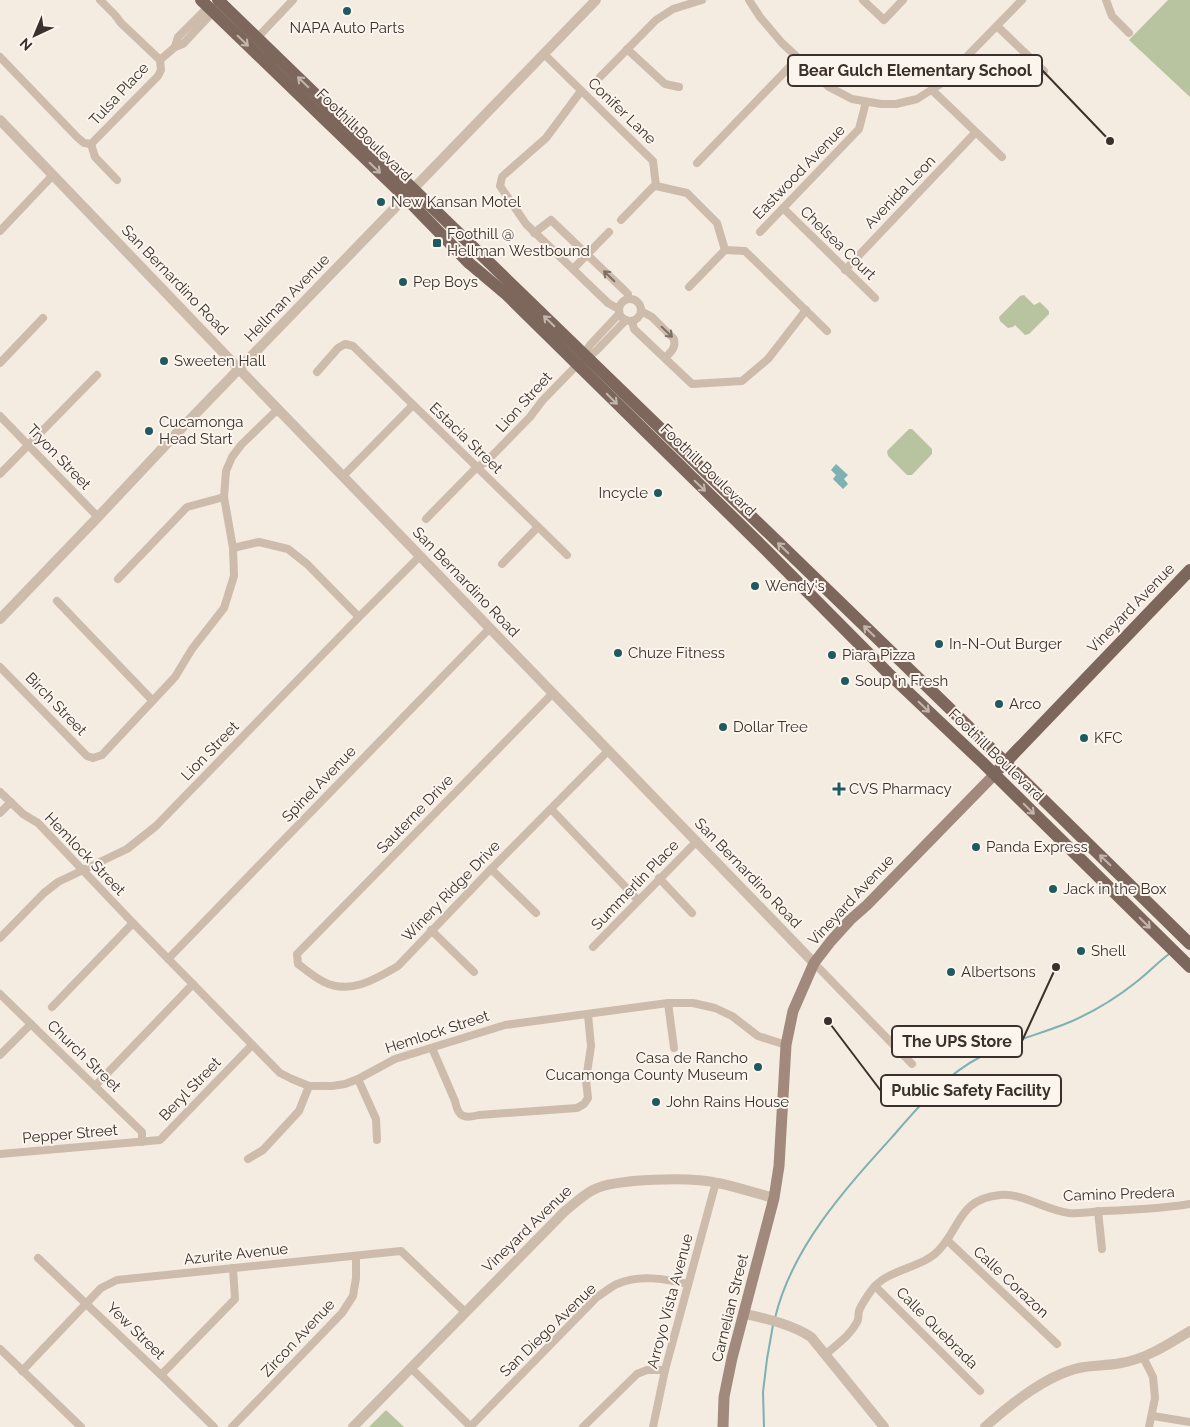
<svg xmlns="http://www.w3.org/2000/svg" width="1190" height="1427" viewBox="0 0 1190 1427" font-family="Raleway,sans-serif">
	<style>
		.green { fill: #b8c4a0 }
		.water { fill: #7fb0b2 }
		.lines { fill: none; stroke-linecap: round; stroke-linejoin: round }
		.stream { stroke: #7fb0b2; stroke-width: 2 }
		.minor { stroke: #cdbbac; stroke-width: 8 }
		.tertiary { stroke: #cdbbac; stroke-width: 10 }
		.secondary { stroke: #a18a7d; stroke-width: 11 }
		.primary { stroke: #7d675c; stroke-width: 12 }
		.oneway { stroke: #c2b5ac }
		.oneway2 { stroke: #7d6f65 }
		.poi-dot { fill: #1f5a5e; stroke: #fbf5ee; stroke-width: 2 }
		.labels { text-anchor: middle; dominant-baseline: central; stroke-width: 4; stroke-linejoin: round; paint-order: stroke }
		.poi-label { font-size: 15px; fill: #3b302b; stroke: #fbf5ee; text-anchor: start }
		.street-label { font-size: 15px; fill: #3b302b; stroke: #fbf5ee }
		.leader { fill: none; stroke: #3b302b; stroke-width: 2 }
		.callout-dot { fill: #3b302b; stroke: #fbf5ee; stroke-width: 2 }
		.callout { fill: #fbf5ee; stroke: #3b302b; stroke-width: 2 }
		.callout-label { font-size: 16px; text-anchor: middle; font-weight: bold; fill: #3b302b }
	</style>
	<rect width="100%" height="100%" fill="#f4ebe1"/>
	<g class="green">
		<polygon points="1168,0 1190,0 1190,97 1129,40"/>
		<polygon points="1024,295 1034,305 1040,302 1049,311 1049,314 1029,334 1025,335 1015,325 1013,327 1008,328 1000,321 999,317 1020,296"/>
		<polygon points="909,429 912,429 932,449 932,454 912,475 907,475 888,456 887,451"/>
		<polygon points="386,1410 404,1427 369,1427"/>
	</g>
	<polygon class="water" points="836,464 848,475 844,479 848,484 843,489 833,479 836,475 831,470"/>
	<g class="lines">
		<g class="stream">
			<path d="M775,1318C792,1247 845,1189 893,1136C919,1106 945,1075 982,1056C1010,1041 1041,1034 1070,1022C1093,1012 1115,999 1135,983C1147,974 1157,963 1169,954"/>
			<polyline points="764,1427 763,1392 767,1359 773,1325"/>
		</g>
		<g class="minor">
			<polyline points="100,0 115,15 121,23 160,60"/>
			<polyline points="749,0 760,17 782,43 829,87 852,99 881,104 896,104 917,99 939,85 1022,0"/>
			<polyline points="863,0 884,20 903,0"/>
			<polyline points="1106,0 1112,16 1129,33"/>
			<polyline points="997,26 1044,71"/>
			<polyline points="257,38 293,0"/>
			<polyline points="175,47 183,44 213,12"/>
			<polyline points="627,49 665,84 679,87"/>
			<polyline points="544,54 653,161 656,186 687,193 717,223 725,250 745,251 827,331"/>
			<polyline points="0,57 77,137 84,143 91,144"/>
			<polyline points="160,60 175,47 178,37 208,7"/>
			<polyline points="600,77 656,20 673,9 702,0"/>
			<polyline points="932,90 1002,157"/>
			<polyline points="581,91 546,138 505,174 502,177 500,186 526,224 608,303 615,307 619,308"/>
			<polyline points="91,144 158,76 161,70 160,60"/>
			<polyline points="91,144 95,157 117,180"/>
			<polyline points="697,163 798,58"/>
			<polyline points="783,208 875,298"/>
			<polyline points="621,220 653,187 656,186"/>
			<polyline points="0,231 53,175"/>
			<polyline points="760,232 859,129 866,102"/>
			<polyline points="534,233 551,220 623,289 628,294 628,299"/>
			<polyline points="573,269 609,232"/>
			<polyline points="845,270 975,133"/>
			<polyline points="689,287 725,250"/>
			<circle cx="630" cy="310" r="11"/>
			<path d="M641,311L652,317L674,339C676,348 671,352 665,358"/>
			<polyline points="632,321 634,329 692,384 742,381 768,359 806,310"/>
			<polyline points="585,360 596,351 626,320"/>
			<polyline points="0,363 43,318"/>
			<polyline points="317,372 338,348 345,344 353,346 567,555"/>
			<polyline points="0,416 98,517"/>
			<polyline points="0,474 97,375"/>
			<polyline points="343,476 413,405"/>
			<polyline points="426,519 477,467 486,462 530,417 542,401 577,365 590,345 619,314"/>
			<polyline points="233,548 259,542 288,549 307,564 359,617"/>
			<polyline points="502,564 538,527"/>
			<polyline points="118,579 187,507 224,497"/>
			<polyline points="57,601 152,700"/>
			<polyline points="0,667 87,756 93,758 102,755 175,677 192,649 224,608 234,576 233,548 224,497 226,471 232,457 241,445 278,409"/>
			<path d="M553,693L297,954L298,964C306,970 315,978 324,982C350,995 376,979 398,966L491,869L608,751"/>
			<polyline points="0,792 23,814 38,823 133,923 280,1073 292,1079 309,1086 332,1086 345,1084 358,1079 395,1059 505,1025 668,1003 693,1003 715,1008 732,1016 758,1036 786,1045"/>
			<polyline points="551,809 638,900"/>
			<polyline points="0,813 11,802"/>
			<polyline points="491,869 536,913"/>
			<polyline points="659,878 692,913"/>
			<polyline points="431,930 474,972"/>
			<polyline points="0,938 44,893 58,882 127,849 156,826 359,617 420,556"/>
			<polyline points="593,947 696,842"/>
			<polyline points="168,959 490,628"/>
			<polyline points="814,963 912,1064"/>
			<polyline points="0,994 142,1132 142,1142"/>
			<polyline points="668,1003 674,1048"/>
			<polyline points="52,1007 133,923"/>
			<path d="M432,1048L455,1101C458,1117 464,1119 479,1115L577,1108L584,1104L588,1098L586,1080L591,1046L588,1015"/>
			<polyline points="0,1055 31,1024"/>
			<polyline points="358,1079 376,1119 377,1140"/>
			<polyline points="95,1086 193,984"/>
			<polyline points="0,1154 160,1140 252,1045"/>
			<polyline points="248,1159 263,1150 299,1111 309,1086"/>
			<polyline points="1098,1211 1102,1249"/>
			<polyline points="947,1240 1057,1344"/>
			<polyline points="38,1258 161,1375 214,1427"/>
			<polyline points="875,1286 980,1391"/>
			<polyline points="0,1349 81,1427"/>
			<path d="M825,1355C836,1345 850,1336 857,1322C859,1319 858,1315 859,1311C861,1305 871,1290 875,1286C891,1269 923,1267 938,1251C961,1228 958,1199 1000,1195C1024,1193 1044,1210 1069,1213C1080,1214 1092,1212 1103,1211C1132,1210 1161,1209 1190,1204"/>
			<polyline points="1143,1357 1153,1377 1155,1398 1149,1427"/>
			<polyline points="411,1368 471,1427"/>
			<polyline points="22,1371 101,1288 117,1280 401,1251 465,1312"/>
			<polyline points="161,1375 235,1299 233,1268"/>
			<polyline points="1153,1416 1190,1422"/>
			<polyline points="232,1427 342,1313 353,1296 356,1278 356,1256"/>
			<path d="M470,1427L597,1297C604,1293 610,1287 617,1284C640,1274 665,1279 688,1284"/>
			<polyline points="583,1427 637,1374 647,1370 665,1370"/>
			<polyline points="653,1427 665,1370 716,1182"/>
		</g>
		<g class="tertiary">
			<polyline points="0,120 239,369 814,963"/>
			<polyline points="0,619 98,517 175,435 596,0"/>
			<path d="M745,1314C767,1319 791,1324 811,1337L884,1427"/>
			<path d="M353,1427L565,1211C574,1204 583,1195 593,1190C615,1178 693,1177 718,1183C737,1187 755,1193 774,1198"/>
			<path d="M985,1427C1009,1405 1047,1375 1079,1368C1092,1365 1107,1366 1121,1363C1146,1359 1169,1344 1190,1331"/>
		</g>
		<polyline class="secondary" points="723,1427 724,1397 732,1358 774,1198 779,1166 786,1045 793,1011 814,963 831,941 850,920 867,905 994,775"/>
		<g class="primary">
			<polyline points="201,0 405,197 469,263 507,295 766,550 888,673 982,762 1190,967"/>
			<polyline points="218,0 1005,762 1190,944"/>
			<polyline points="1000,768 1190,570"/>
		</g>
	</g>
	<defs><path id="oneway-shaft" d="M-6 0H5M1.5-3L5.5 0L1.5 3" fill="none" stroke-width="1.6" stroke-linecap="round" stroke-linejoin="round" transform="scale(1.25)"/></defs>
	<g class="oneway">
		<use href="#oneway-shaft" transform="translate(243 41) rotate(44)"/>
		<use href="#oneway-shaft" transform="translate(303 82) rotate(-136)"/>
		<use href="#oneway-shaft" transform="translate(375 168) rotate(44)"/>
		<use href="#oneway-shaft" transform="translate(549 321) rotate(-136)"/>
		<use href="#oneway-shaft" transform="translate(612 399) rotate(45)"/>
		<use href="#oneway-shaft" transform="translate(700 486) rotate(44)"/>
		<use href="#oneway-shaft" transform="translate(783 548) rotate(-136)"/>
		<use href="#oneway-shaft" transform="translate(869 631) rotate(-136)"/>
		<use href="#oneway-shaft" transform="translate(924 707) rotate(44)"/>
		<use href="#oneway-shaft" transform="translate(1029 809) rotate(45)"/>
		<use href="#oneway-shaft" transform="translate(1105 860) rotate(-136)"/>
		<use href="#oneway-shaft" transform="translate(1145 923) rotate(45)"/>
	</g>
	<g class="oneway2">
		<use href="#oneway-shaft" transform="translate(609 276) rotate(-136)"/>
		<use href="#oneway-shaft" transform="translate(667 332) rotate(44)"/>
	</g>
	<g class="poi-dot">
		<circle cx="347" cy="11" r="5"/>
		<circle cx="381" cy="202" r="5"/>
		<rect x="432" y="238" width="10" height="10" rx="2.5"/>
		<circle cx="403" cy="282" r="5"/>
		<circle cx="164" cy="361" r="5"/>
		<circle cx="149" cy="431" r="5"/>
		<circle cx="658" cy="493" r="5"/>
		<circle cx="755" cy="586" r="5"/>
		<circle cx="939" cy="644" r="5"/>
		<circle cx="618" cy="653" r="5"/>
		<circle cx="832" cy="655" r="5"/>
		<circle cx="845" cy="681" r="5"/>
		<circle cx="999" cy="704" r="5"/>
		<circle cx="723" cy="727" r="5"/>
		<circle cx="1084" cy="738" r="5"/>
		<path d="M836.5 781.5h5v5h5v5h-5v5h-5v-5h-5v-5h5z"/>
		<circle cx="976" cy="847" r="5"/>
		<circle cx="1053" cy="889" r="5"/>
		<circle cx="1081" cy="951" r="5"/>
		<circle cx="951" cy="972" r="5"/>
		<circle cx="758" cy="1067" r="5"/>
		<circle cx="656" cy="1102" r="5"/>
	</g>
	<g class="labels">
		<g class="poi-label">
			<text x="347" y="28" text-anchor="middle">NAPA Auto Parts</text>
			<text x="391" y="202">New Kansan Motel</text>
			<text x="447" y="234">Foothill @<tspan x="447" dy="17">Hellman Westbound</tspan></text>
			<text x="413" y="282">Pep Boys</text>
			<text x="174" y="361">Sweeten Hall</text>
			<text x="159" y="422">Cucamonga<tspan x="159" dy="17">Head Start</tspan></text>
			<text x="648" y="493" text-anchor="end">Incycle</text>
			<text x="765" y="586">Wendy's</text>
			<text x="949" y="644">In-N-Out Burger</text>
			<text x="628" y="653">Chuze Fitness</text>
			<text x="842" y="655">Piara Pizza</text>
			<text x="855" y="681">Soup 'n Fresh</text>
			<text x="1009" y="704">Arco</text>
			<text x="733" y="727">Dollar Tree</text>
			<text x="1094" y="738">KFC</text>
			<text x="849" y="789">CVS Pharmacy</text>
			<text x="986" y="847">Panda Express</text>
			<text x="1063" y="889">Jack in the Box</text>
			<text x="1091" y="951">Shell</text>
			<text x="961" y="972">Albertsons</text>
			<text x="748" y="1058" text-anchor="end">Casa de Rancho<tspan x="748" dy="17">Cucamonga County Museum</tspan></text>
			<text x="666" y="1102">John Rains House</text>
		</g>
		<g class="street-label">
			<text transform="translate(119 94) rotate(-47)">Tulsa Place</text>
			<text transform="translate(622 111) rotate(44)">Conifer Lane</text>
			<text transform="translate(364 135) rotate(44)">Foothill Boulevard</text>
			<text transform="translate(799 172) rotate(-46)">Eastwood Avenue</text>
			<text transform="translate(900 192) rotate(-46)">Avenida Leon</text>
			<text transform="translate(838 243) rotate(44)">Chelsea Court</text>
			<text transform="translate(175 280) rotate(46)">San Bernardino Road</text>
			<text transform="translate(287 298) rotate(-46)">Hellman Avenue</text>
			<text transform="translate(524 402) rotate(-48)">Lion Street</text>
			<text transform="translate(466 438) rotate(44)">Estacia Street</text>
			<text transform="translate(59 457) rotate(46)">Tryon Street</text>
			<text transform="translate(708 470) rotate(44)">Foothill Boulevard</text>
			<text transform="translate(466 582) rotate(46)">San Bernardino Road</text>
			<text transform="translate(1131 608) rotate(-46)">Vineyard Avenue</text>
			<text transform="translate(56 704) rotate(46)">Birch Street</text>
			<text transform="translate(210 751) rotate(-46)">Lion Street</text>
			<text transform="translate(996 755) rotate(44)">Foothill Boulevard</text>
			<text transform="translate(319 784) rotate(-46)">Spinel Avenue</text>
			<text transform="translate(415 814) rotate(-46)">Sauterne Drive</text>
			<text transform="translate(85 854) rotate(46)">Hemlock Street</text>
			<text transform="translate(748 873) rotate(46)">San Bernardino Road</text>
			<text transform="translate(635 885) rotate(-46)">Summerlin Place</text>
			<text transform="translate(451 891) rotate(-46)">Winery Ridge Drive</text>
			<text transform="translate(851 900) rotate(-47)">Vineyard Avenue</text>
			<text transform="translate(437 1032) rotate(-18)">Hemlock Street</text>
			<text transform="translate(84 1056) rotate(44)">Church Street</text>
			<text transform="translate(190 1089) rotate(-46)">Beryl Street</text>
			<text transform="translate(70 1134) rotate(-5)">Pepper Street</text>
			<text transform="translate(1119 1194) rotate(-2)">Camino Predera</text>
			<text transform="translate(527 1229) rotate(-44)">Vineyard Avenue</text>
			<text transform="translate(236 1254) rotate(-6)">Azurite Avenue</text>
			<text transform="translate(1011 1282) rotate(43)">Calle Corazon</text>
			<text transform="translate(670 1301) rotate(-75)">Arroyo Vista Avenue</text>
			<text transform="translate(730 1308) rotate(-76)">Carnelian Street</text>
			<text transform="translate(937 1328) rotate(45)">Calle Quebrada</text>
			<text transform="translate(548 1330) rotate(-44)">San Diego Avenue</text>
			<text transform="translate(136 1331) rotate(44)">Yew Street</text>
			<text transform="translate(298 1338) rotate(-47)">Zircon Avenue</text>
		</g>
	</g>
	<path class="leader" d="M1110 141L1042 70M1056 967L1022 1041M828 1021L881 1091"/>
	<g class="callout-dot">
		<circle cx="1110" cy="141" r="5"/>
		<circle cx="1056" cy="967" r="5"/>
		<circle cx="828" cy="1021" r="5"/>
	</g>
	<g class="callout">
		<rect x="788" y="55" width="254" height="31" rx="5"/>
		<rect x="892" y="1026" width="130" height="31" rx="5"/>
		<rect x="881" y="1075" width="180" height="31" rx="5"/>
	</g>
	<g class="callout-label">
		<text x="915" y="76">Bear Gulch Elementary School</text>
		<text x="957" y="1047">The UPS Store</text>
		<text x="971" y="1096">Public Safety Facility</text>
	</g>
	<g transform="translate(35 35) rotate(224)" stroke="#fbf5ee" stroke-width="4" paint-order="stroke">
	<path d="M0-4L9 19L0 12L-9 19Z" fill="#3b302b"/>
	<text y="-8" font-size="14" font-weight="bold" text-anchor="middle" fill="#3b302b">N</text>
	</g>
</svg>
